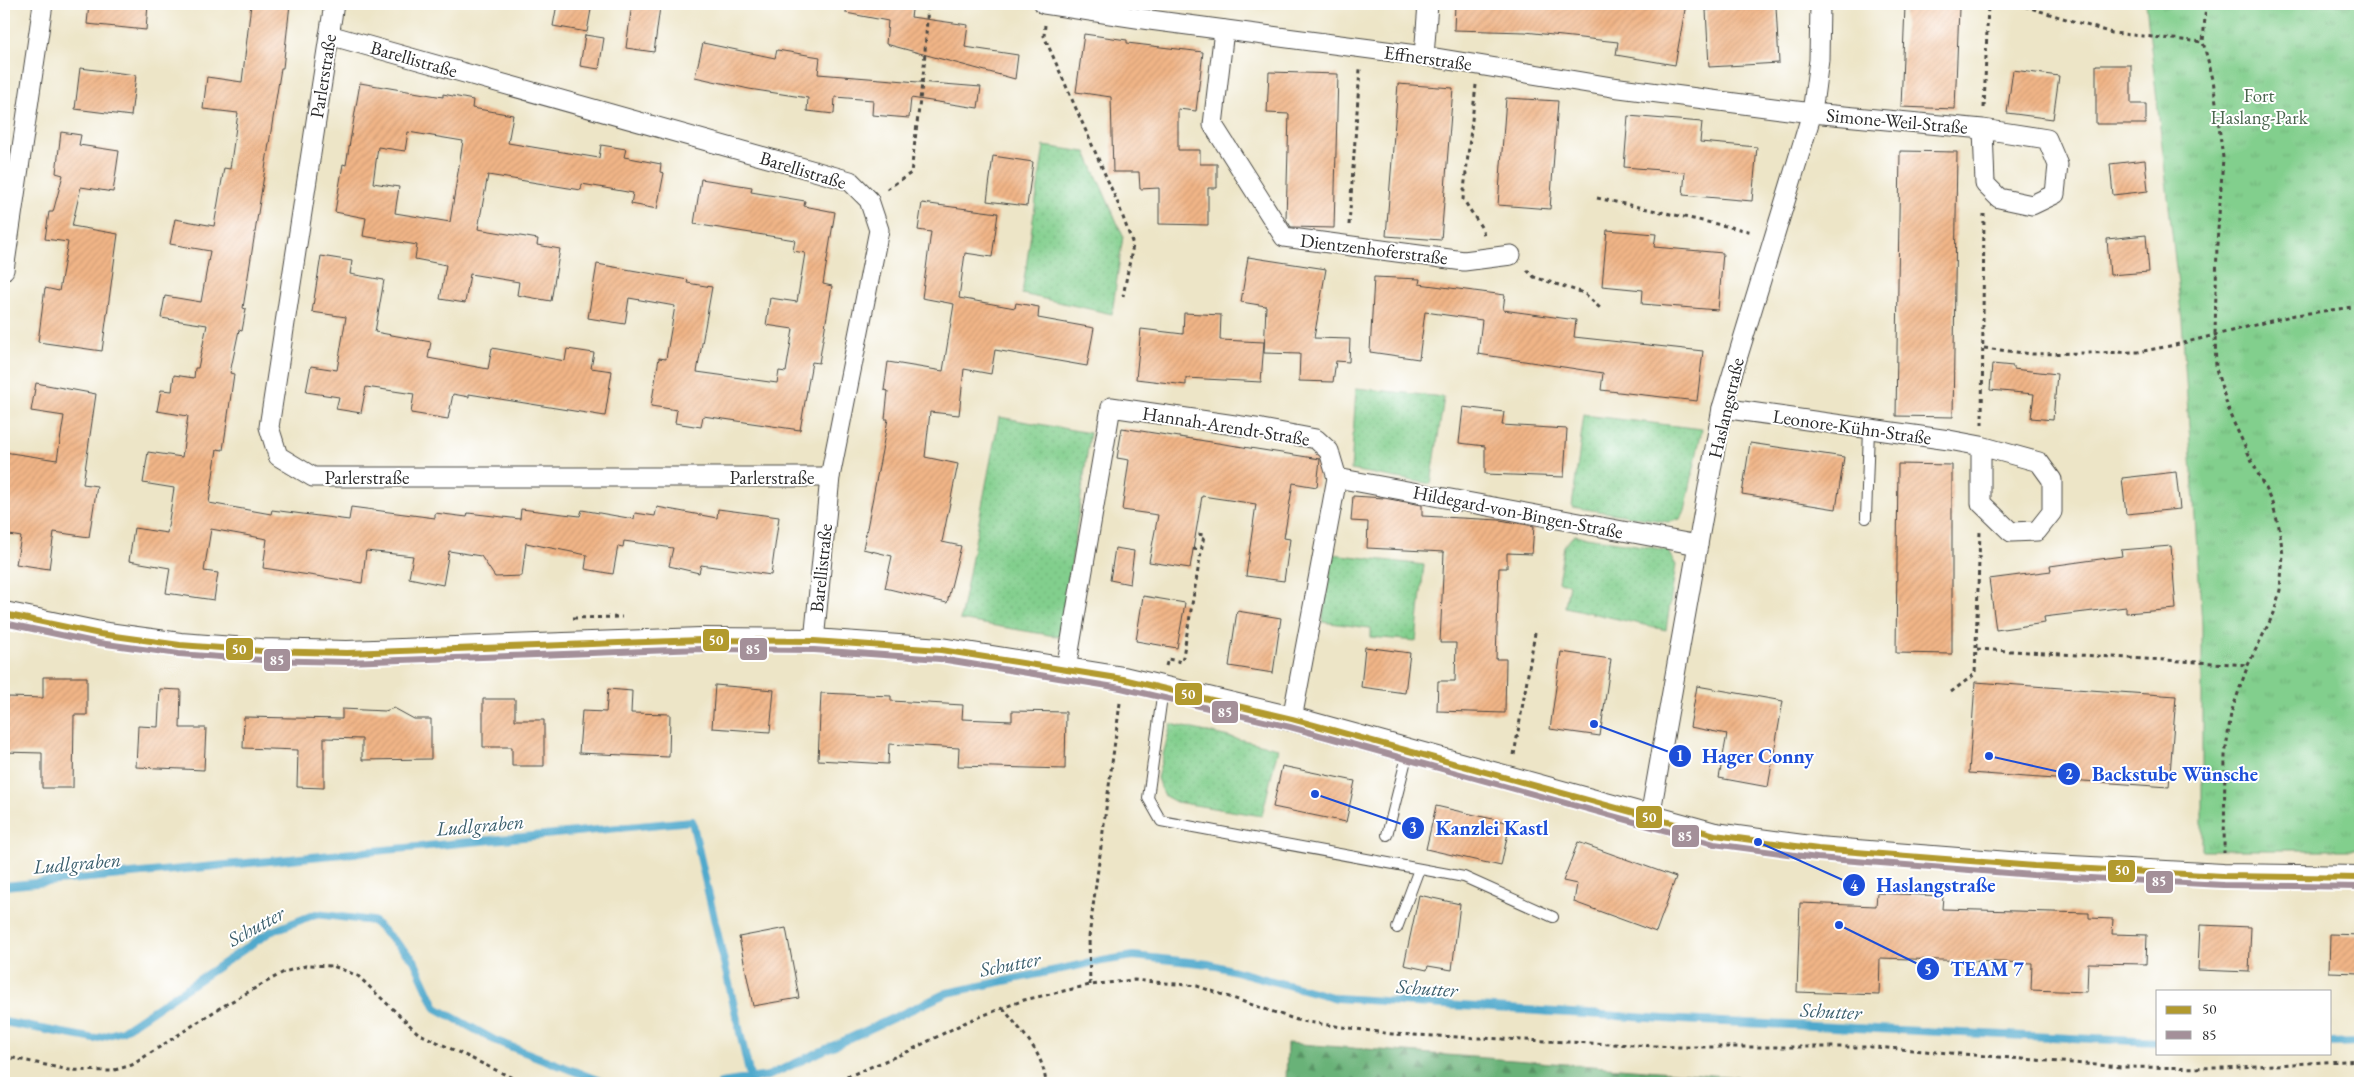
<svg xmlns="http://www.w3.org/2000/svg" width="2364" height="1087" viewBox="0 0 2364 1087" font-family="'EB Garamond',serif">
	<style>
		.grass { fill: url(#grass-dots); stroke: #567d5c }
		.forest { fill: url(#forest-firs); stroke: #4a6e52 }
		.park { fill: url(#park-tufts); stroke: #567d5c }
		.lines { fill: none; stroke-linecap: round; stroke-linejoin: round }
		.stream { stroke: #4fa9cc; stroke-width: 8 }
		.building { fill: url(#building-hatch); fill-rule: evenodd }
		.service-casing { stroke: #484742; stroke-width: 12 }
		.minor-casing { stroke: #484742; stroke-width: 21 }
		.tertiary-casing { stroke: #484742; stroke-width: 26 }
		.path { stroke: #484742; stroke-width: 3; stroke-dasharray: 4 4; stroke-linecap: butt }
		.service { stroke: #fff; stroke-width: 10 }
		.minor { stroke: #fff; stroke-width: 19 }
		.tertiary { stroke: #fff; stroke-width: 24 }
		.bus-1-casing { stroke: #fff; stroke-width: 10 }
		.bus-2-casing { stroke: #fff; stroke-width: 10 }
		.bus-1 { stroke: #b29a2e; stroke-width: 6 }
		.bus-2 { stroke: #a49099; stroke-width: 6 }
		.labels { text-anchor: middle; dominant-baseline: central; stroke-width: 4; stroke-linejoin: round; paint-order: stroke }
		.street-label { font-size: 19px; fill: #2b2b2b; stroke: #fff }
		.park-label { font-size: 19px; fill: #49644d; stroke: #fff }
		.water-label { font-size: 20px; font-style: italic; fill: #395d6b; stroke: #fff }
		.leader { fill: none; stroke: #1d4ed8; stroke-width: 2 }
		.callout-dot { fill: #1d4ed8; stroke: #fff; stroke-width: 2 }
		.mark-label { font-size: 15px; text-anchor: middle; font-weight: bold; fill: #fff }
		.callout-label { font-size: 20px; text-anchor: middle; font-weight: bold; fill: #1d4ed8; stroke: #fff; stroke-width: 4; stroke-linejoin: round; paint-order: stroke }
		.line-badge { stroke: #fff; stroke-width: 2 }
		.badge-label { font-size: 14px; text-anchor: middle; font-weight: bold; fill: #fff }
	</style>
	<defs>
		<pattern id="grass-dots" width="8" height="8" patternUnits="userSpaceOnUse" patternTransform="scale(1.25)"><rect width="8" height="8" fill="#82cf8d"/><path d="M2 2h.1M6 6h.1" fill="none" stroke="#70b27a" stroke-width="1.8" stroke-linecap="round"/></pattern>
		<pattern id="forest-firs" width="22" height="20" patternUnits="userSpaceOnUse" patternTransform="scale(1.25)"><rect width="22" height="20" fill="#69b278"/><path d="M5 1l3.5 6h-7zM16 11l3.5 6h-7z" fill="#579163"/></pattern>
		<pattern id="park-tufts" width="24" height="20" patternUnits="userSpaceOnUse" patternTransform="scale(1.25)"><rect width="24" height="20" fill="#82cf8d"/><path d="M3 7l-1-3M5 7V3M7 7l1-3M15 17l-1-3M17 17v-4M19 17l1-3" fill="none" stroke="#70b27a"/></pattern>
		<pattern id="building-hatch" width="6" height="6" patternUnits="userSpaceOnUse" patternTransform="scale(1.25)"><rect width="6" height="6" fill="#f1b587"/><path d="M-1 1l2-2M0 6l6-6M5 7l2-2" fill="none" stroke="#cf9c75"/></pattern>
	</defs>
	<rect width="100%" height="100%" fill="#fff"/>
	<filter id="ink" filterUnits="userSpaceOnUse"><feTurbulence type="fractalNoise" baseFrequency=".02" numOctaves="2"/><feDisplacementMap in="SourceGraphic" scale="10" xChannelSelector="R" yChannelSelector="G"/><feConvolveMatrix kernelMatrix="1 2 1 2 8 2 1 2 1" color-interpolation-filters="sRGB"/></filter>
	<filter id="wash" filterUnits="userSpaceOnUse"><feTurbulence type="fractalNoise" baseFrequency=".0096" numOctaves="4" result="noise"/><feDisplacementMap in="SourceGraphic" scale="20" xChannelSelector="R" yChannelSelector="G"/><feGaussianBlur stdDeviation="1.12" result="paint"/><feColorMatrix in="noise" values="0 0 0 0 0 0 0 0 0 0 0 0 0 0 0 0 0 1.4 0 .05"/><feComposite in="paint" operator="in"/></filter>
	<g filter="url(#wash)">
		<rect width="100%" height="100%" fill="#ede5c7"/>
		<g class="grass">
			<polygon points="1044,146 1086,152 1123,236 1112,314 1022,294"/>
			<polygon points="1356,388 1444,397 1431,484 1351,470"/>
			<polygon points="1584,415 1702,429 1685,511 1680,519 1668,522 1572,507"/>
			<polygon points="999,417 1090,433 1061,637 960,620"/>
			<polygon points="1574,535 1667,550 1676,565 1666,630 1565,607 1569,584 1558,582 1564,546"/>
			<polygon points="1333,554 1424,565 1416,641 1370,637 1370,628 1322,622"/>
			<polygon points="1171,724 1278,748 1262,816 1176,802 1163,795 1157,778"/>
		</g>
		<polygon class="forest" points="1287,1043 1738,1077 1736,1083 1286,1083"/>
		<polygon class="park" points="2146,4 2360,4 2360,850 2202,850 2202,624 2182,321"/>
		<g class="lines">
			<g class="stream">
				<polyline points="4,886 692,821 751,1081"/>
				<polyline points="4,1022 95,1039 122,1031 270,932 316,914 373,921 414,960 436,1008 496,1041 605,1083"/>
				<polyline points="2330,1043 2360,1042"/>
				<polyline points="721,1083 768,1076 947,993 1090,963 1133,956 1209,964 1336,998 1680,1020 2158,1042"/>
			</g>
		</g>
		<g id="blocks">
			<g class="building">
				<polygon points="89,4 148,4 146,30 87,24"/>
				<polygon points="251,4 290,4 283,68 281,68 243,308 246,309 242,331 239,330 230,373 234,374 223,450 217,449 209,503 271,514 272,510 349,520 351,507 435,518 435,513 467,517 468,513 520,519 521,509 580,516 582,510 634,519 635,513 655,516 657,507 717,518 718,509 779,517 771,575 701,565 699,573 669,566 673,548 624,541 623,547 618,546 613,574 585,569 587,555 526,543 522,576 495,577 481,556 449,551 443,585 409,578 413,556 366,551 362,583 263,568 267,539 211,529 204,571 218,573 214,600 166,593 170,568 129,561 134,528 167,533 174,488 143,483 148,452 182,457 188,416 157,411 161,390 172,391 174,375 194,378 195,368 198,368 207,325 161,318 165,296 201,302 210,251 170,244 175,219 214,226 224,168 230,169 238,113 203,109 207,77 242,82"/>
				<polygon points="557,4 592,4 587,32 553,26"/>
				<polygon points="632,4 660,7 654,52 626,48"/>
				<polygon points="847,4 913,4 911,17 968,25 965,47 1018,55 1015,79 886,44 888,21 846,13"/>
				<polygon points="1455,4 1686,4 1675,65 1616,55 1618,42 1525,32 1454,30"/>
				<polygon points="1776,6 1779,63 1709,67 1706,10"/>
				<polygon points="1905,6 1959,8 1955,109 1901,107"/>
				<polygon points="1084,34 1127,40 1127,43 1203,52 1196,111 1178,109 1178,150 1200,150 1200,164 1217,164 1217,188 1208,188 1208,225 1159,224 1159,188 1140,189 1139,172 1113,172 1111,97 1076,92"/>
				<polygon points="585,35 604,38 599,69 580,66"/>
				<polygon points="703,43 775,58 777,50 820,57 818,74 981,87 978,108 911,98 909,118 872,115 873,100 835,97 834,114 807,111 808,98 749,89 695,77"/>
				<polygon points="2096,65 2131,65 2131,104 2146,104 2146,124 2096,124"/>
				<polygon points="80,68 136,75 131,116 75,109"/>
				<polygon points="2013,70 2059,76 2053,119 2007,113"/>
				<polygon points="1269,72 1338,74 1334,228 1291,227 1286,219 1289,114 1267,113"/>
				<path d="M360,83L443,97V94L473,100L472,108L513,115L508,143L599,158L601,145L626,149L624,157L661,164L660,172L664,173L657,209L631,204L633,193L582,184L581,190L488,175L478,229L538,239L537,245L560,249L551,301L517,295L519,282L470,274L465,303L440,299L446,265L415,259L417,245L363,236L366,218L335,212L343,164L346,165ZM408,132L463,141L450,222L395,213L399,187L373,183L378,147L405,151Z"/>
				<polygon points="1398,84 1453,88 1441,240 1386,236"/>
				<polygon points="1506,98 1558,101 1550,209 1498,205"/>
				<polygon points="1628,116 1702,122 1700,142 1757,147 1752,201 1683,195 1685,172 1624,167"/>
				<polygon points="61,132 81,135 79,145 119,151 113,192 81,187 72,226 118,234 102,351 38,342 45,288 59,291 68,242 45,239 49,212 53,212 63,175 56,173"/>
				<polygon points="1900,151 1957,152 1953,417 1896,416"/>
				<polygon points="993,156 1033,162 1027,206 987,201"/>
				<polygon points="2145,160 2148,191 2113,195 2110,164"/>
				<polygon points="701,179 752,187 751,192 805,201 804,206 835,212 823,284 832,286 819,363 812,362 800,430 703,416 701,427 675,423 677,410 651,406 659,358 666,359 675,306 629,298 625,324 588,318 597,264 688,280 687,283 712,287 697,372 777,383 779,371 786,372 793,329 766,325 770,298 797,302 805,253 793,251 795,240 694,224"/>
				<polygon points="922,203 998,213 992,257 965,253 959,298 1015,308 1016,303 1039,307 1038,318 1094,328 1087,366 995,350 991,374 964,369 959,415 930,412 925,457 958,464 942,542 961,546 947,603 885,588 892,556 863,549 888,419 885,419 888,391 884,390 888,362 943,371 954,304 922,298 931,232 918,230"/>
				<polygon points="1607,230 1656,234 1654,247 1723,253 1718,310 1642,304 1643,290 1602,286"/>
				<polygon points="2146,235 2149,272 2110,275 2107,239"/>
				<polygon points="321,256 352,261 350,274 384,280 375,332 431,342 428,358 488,369 492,348 565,361 567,349 594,353 591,368 612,371 605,416 469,394 469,397 453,394 448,419 411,413 414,394 366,387 361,413 336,409 339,397 306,392 311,366 337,370 346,317 312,312"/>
				<polygon points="1248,257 1326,269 1314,338 1350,339 1349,362 1336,361 1333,382 1299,381 1300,354 1264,353 1266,306 1241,302"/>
				<polygon points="1374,277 1420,279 1419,284 1505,295 1503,310 1576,320 1574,337 1703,351 1697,401 1601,390 1603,373 1478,354 1482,320 1425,312 1419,359 1370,352"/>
				<polygon points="1184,313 1221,315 1220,340 1264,342 1261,382 1186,378 1186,385 1136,379 1141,329 1183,334"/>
				<polygon points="1992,364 2013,366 2013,369 2057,374 2053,420 2031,418 2034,394 1990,390"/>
				<polygon points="36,383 96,394 83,484 97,486 89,537 54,532 49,569 16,564 21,537 4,534 4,452 57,460 64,416 31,411"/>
				<polygon points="1463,407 1504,412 1502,425 1567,429 1564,477 1485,474 1485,446 1459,443"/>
				<polygon points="1122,428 1320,459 1317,487 1293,483 1284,538 1290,539 1284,581 1246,576 1256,504 1202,496 1190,568 1149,562 1158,515 1122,510 1129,460 1117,458"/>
				<polygon points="1750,443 1844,457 1836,509 1742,494"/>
				<polygon points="1898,464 1952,465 1952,654 1896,653"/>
				<polygon points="2176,472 2180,509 2126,514 2122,478"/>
				<polygon points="1353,496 1384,498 1422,505 1422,516 1500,520 1534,526 1532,554 1507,553 1507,568 1499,568 1496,659 1506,659 1505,713 1437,711 1438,681 1455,681 1456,643 1440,643 1444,552 1367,548 1368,522 1351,521"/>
				<polygon points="2171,546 2176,609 2126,613 2126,607 2044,617 2045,623 1996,630 1989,579 2051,571 2050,566 2122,556 2121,550"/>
				<polygon points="1115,548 1134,551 1130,584 1110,580"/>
				<polygon points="1143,596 1185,603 1177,648 1136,641"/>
				<polygon points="1237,611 1281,618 1273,673 1229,666"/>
				<polygon points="1365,647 1410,653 1405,693 1361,687"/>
				<polygon points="1561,652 1611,659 1600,736 1550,729"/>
				<polygon points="43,677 87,677 87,715 74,715 73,788 42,788 42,753 4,752 7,697 43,698"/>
				<polygon points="1975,682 2176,696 2169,787 1969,773"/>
				<polygon points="715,685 774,690 770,732 712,728"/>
				<polygon points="1697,686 1783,701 1768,787 1719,778 1727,734 1690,727"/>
				<polygon points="160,689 181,690 180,728 206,728 204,770 136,767 138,726 158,727"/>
				<polygon points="608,689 632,691 631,713 670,714 669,757 579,753 582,711 606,712"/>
				<polygon points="821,693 891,696 891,701 963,705 962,719 1012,721 1012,711 1066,712 1065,769 958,766 959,748 889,744 888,764 818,760"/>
				<polygon points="483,699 515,699 515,720 544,720 544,766 512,766 512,747 483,747"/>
				<polygon points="394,708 414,719 431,719 431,759 362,760 362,739 324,738 324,788 297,787 298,750 243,748 244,717 342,719 342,709 385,711"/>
				<polygon points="1282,766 1355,781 1346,822 1273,807"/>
				<polygon points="1436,806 1510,823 1501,866 1426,849"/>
				<polygon points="1578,842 1676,877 1656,932 1574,902 1577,884 1563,881"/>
				<polygon points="1877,893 1943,896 1942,909 2089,913 2089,918 2113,919 2112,934 2147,935 2146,964 2088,963 2087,992 2031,990 2032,963 1880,958 1879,995 1797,992 1800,903 1876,906"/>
				<polygon points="1419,895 1460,904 1452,970 1428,966 1427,970 1404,965"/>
				<polygon points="2200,925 2251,927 2249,972 2198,970"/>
				<polygon points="786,928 799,998 753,1006 739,937"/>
				<polygon points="2330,934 2360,935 2360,973 2329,972"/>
			</g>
		</g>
	</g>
	<g filter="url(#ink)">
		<use href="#blocks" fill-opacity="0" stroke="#484742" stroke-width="1"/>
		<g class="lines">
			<defs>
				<g id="service">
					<polyline points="1866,518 1869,429"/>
					<polyline points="1163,689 1148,798 1161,821 1464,877 1553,917"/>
					<polyline points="1387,835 1408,752"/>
					<polyline points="1397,928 1419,869"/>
				</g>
				<g id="minor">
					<polyline points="334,4 269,427 278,456 313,477 830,477"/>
					<polyline points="1044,4 1150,20 1424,56 1612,87 1812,113 1983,129 2047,139 2058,165 2055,194 2032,205 1999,198 1985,184 1983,129"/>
					<polyline points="1224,30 1213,125 1284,237 1464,261 1511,255"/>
					<polyline points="329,35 850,181 869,200 879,230 830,477 814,641"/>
					<polyline points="1424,56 1428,4"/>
					<polyline points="4,270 43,4"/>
					<polyline points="1722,408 1949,440 1981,446 2039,462 2052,480 2052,512 2037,531 2011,532 1981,503 1981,446"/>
					<polyline points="1337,478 1698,545"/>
					<polyline points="1066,669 1111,407 1262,429 1316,439 1329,451 1337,478 1292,719"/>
					<polyline points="1650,817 1722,408 1812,113 1819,60 1820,4"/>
				</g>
				<polyline id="tertiary" points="4,614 100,634 180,645 261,651 347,653 701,640 814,641 941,650 1123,679 1292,719 1715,835 1818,849 2034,866 2223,876 2360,878"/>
			</defs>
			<use href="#service" class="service-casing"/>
			<use href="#minor" class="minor-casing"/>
			<use href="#tertiary" class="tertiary-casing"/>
			<g class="path">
				<polyline points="2017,4 2112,33 2203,42"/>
				<polyline points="2206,4 2203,42 2213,79 2223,158 2217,244 2215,334 2216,369 2231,417 2272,503 2279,527 2283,555 2280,590 2274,613 2248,665 2231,713 2225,756 2224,853"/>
				<polyline points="1045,25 1044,36 1119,206 1133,245 1123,296"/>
				<polyline points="1476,85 1463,199 1483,230 1484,237"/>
				<polyline points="1984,108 1988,4"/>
				<polyline points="887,189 911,173 924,67 928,4"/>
				<polyline points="1597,198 1753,232"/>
				<polyline points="1349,225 1360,69"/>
				<polyline points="1527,270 1534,277 1584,293 1600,308"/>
				<polyline points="1984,348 2032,354 2138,352 2175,345 2295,315 2360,306"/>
				<polyline points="1982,425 1984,214"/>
				<polyline points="1193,549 1201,550"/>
				<polyline points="573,618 622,617"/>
				<polyline points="1977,649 2248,665"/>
				<polyline points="1166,666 1168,659 1182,662 1204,535 1196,534"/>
				<polyline points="1951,692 1975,674 1980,532"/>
				<polyline points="1514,755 1535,633"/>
				<polyline points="1090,985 1089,937 1120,703"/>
				<path d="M1003,1008C1023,1035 1042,1049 1046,1083"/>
				<polyline points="4,1056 69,1070 111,1071 132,1065 218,1009 284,972 309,965 333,966 358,976 418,1033 523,1083"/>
				<polyline points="832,1083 909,1051 968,1021 1024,1000 1090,985 1134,980 1197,986 1300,1021 1392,1034 1678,1047 1875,1047 2122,1067 2223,1068 2360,1060"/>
			</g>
			<use href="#service" class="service"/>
			<use href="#minor" class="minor"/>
			<use href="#tertiary" class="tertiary"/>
			<defs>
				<polyline id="bus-1" points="4,614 100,634 180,645 261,651 347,653 701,640 814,641 941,650 1123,679 1292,719 1715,835 1818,849 2034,866 2223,876 2360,878"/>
				<polyline id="bus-2" points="4,623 99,643 179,654 261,660 347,662 701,649 814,650 940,659 1121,688 1290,727 1714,844 1817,858 2033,875 2223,885 2360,887"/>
			</defs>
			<use href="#bus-1" class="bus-1-casing"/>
			<use href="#bus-2" class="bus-2-casing"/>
			<use href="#bus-1" class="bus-1"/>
			<use href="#bus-2" class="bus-2"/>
		</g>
	</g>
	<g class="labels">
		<g class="street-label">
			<text transform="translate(1428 58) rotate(8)">Effnerstraße</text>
			<text transform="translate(414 59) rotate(16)">Barellistraße</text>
			<text transform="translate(323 76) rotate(-81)">Parlerstraße</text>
			<text transform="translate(1897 121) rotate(5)">Simone-Weil-Straße</text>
			<text transform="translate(803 170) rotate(17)">Barellistraße</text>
			<text transform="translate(1374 249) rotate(7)">Dientzenhoferstraße</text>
			<text transform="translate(1726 408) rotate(-77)">Haslangstraße</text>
			<text transform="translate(1226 426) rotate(9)">Hannah-Arendt-Straße</text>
			<text transform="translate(1852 427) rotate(8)">Leonore-Kühn-Straße</text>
			<text x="367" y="477">Parlerstraße</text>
			<text x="772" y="477">Parlerstraße</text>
			<text transform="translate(1518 512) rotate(11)">Hildegard-von-Bingen-Straße</text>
			<text transform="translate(821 568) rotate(-84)">Barellistraße</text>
		</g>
		<g class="park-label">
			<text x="2259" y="95">Fort<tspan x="2259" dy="22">Haslang-Park</tspan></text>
		</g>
		<g class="water-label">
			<text transform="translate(480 825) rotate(-5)">Ludlgraben</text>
			<text transform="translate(77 863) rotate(-5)">Ludlgraben</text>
			<text transform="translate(256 926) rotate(-29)">Schutter</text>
			<text transform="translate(1010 964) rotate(-11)">Schutter</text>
			<text transform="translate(1427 988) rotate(4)">Schutter</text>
			<text transform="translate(1831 1011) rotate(3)">Schutter</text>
		</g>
	</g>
	<path class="leader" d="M1594 724L1680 756M1989 756L2069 774M1315 794L1413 828M1758 842L1854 885M1839 925L1928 969"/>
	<g class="callout-dot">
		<circle cx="1594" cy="724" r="5"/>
		<circle cx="1989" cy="756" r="5"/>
		<circle cx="1315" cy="794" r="5"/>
		<circle cx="1758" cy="842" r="5"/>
		<circle cx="1839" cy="925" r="5"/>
		<circle cx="1680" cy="756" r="12"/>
		<circle cx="2069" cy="774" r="12"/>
		<circle cx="1413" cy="828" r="12"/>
		<circle cx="1854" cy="885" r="12"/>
		<circle cx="1928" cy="969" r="12"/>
	</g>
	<g class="mark-label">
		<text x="1680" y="761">1</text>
		<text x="2069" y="779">2</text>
		<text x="1413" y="833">3</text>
		<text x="1854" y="891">4</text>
		<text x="1928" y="975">5</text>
	</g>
	<g class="callout-label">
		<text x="1758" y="763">Hager Conny</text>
		<text x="2175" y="781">Backstube Wünsche</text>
		<text x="1492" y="835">Kanzlei Kastl</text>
		<text x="1936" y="892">Haslangstraße</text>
		<text x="1987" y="976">TEAM 7</text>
	</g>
	<g class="line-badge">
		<rect x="702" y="628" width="28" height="24" rx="5" fill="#b29a2e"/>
		<rect x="225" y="637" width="29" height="24" rx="5" fill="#b29a2e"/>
		<rect x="739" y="637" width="29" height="24" rx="5" fill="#a49099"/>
		<rect x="263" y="648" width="28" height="24" rx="5" fill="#a49099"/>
		<rect x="1174" y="682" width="29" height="24" rx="5" fill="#b29a2e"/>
		<rect x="1211" y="700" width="28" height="24" rx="5" fill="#a49099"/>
		<rect x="1635" y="805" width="28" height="24" rx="5" fill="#b29a2e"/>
		<rect x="1671" y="824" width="29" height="24" rx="5" fill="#a49099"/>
		<rect x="2107" y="859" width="29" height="24" rx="5" fill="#b29a2e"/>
		<rect x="2145" y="870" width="29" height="24" rx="5" fill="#a49099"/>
	</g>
	<g class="badge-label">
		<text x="716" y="645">50</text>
		<text x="239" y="654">50</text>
		<text x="753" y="654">85</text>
		<text x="277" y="665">85</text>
		<text x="1188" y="699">50</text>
		<text x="1225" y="717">85</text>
		<text x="1649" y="822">50</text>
		<text x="1685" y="841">85</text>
		<text x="2122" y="875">50</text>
		<text x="2159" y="886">85</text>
	</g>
	<rect width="2364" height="1087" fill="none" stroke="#fff" stroke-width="20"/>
	<rect x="2156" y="990" width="175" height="65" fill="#ffffff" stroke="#aaaaaa"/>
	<rect x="2166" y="1006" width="25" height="8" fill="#b29a2e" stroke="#aaaaaa"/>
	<text x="2202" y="1014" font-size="15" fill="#2b2b2b">50</text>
	<rect x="2166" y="1031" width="25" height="8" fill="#a49099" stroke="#aaaaaa"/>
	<text x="2202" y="1040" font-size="15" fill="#2b2b2b">85</text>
</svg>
